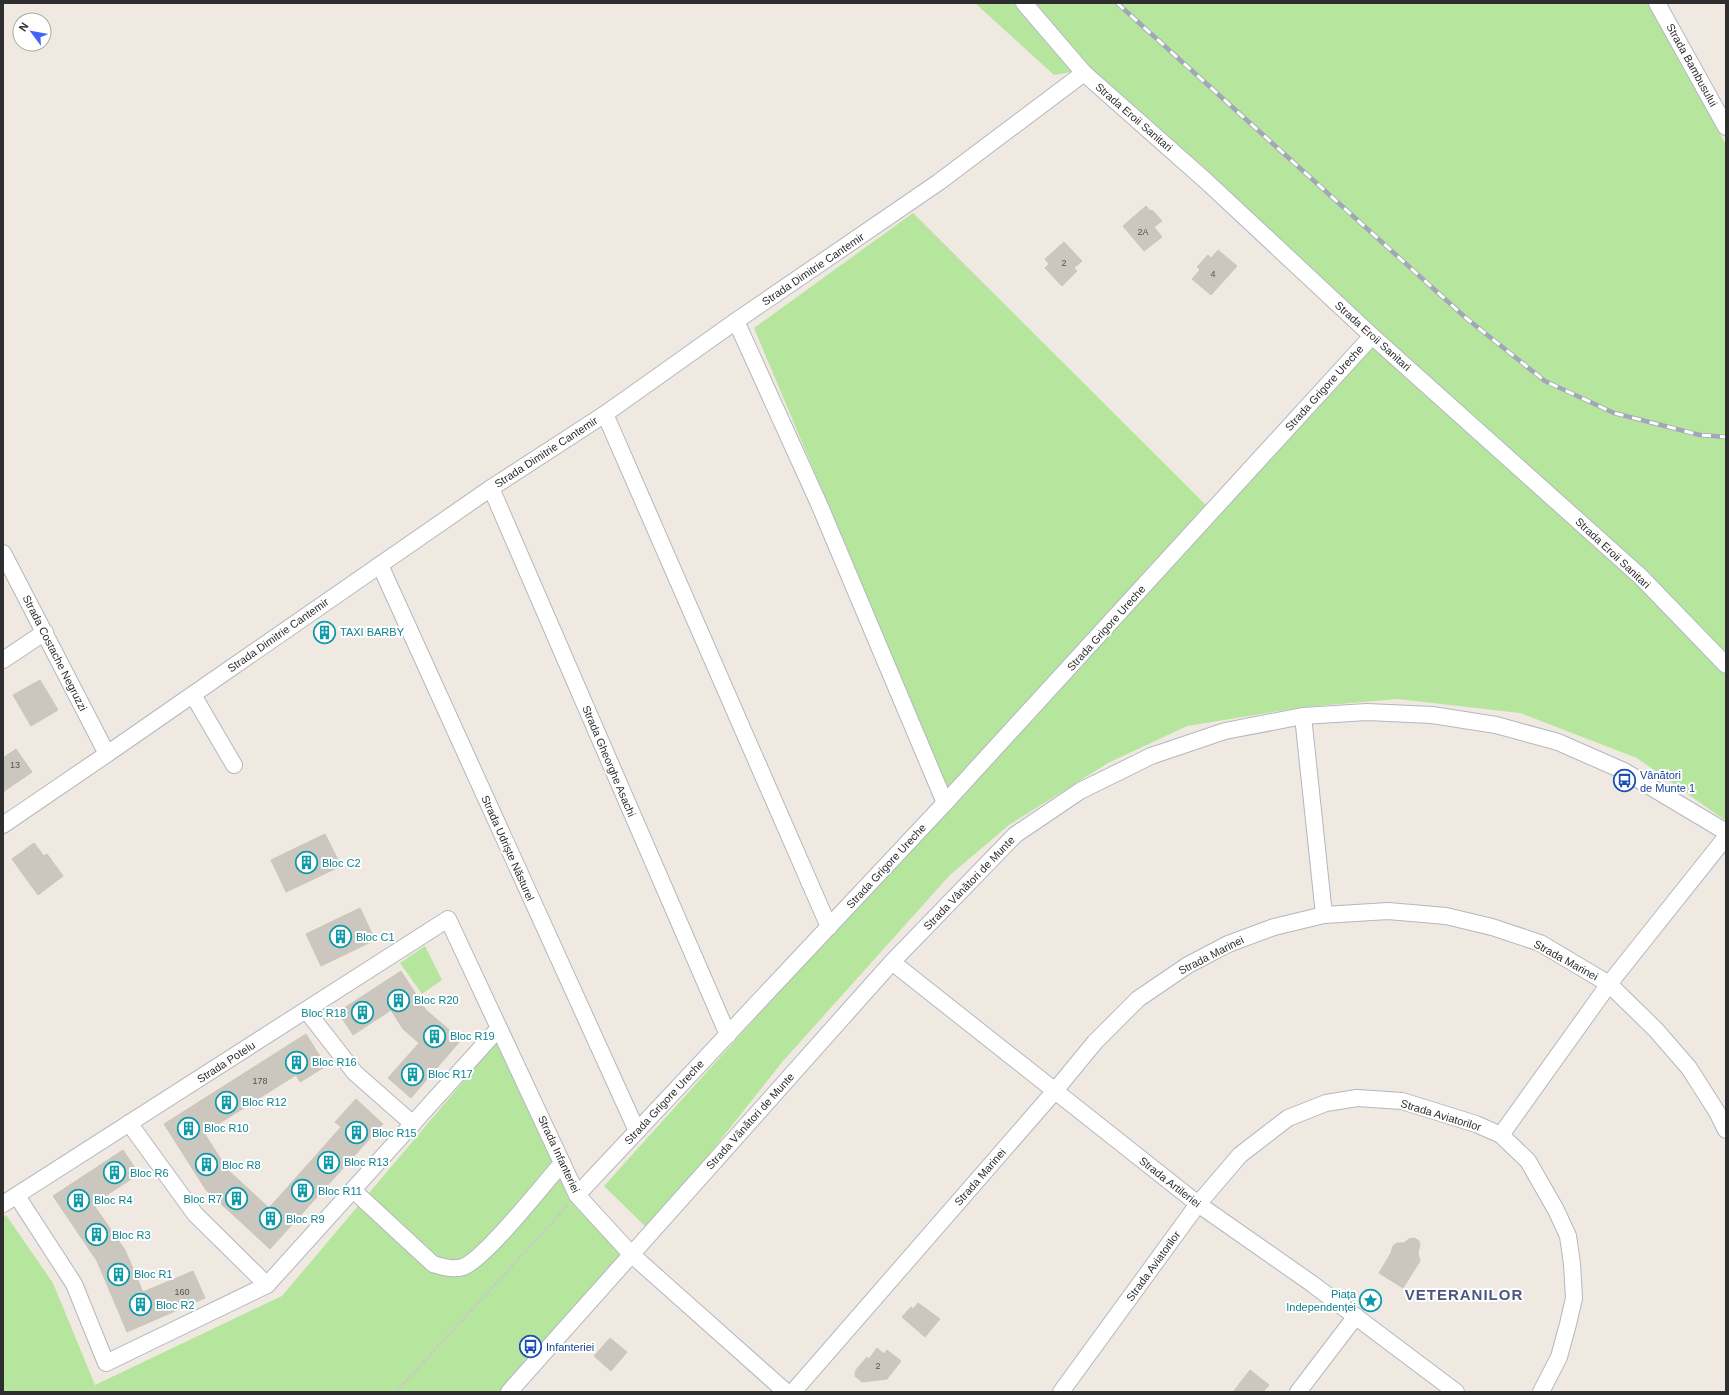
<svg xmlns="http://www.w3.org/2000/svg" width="1729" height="1395" viewBox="0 0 1729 1395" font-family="Helvetica,sans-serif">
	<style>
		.green { fill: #b6e59e }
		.building { fill: #cbc7bf; stroke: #cbc5ba }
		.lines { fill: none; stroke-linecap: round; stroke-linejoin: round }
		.minor-casing { stroke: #b4b7c1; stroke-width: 18 }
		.path { stroke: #c9c9c9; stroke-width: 2.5; stroke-dasharray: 3 2; stroke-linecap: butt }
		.minor { stroke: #fff; stroke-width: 16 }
		.rail-casing { stroke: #a3a6b8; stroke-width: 4.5 }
		.rail { stroke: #fff; stroke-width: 3; stroke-dasharray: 9; stroke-linecap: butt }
		.labels { text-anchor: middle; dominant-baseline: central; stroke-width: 4; stroke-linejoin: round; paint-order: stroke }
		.number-label { font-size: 9px; fill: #555452 }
		.street-label { font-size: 11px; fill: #2e2e2e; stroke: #fff }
		.culture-label { font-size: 11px; fill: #0d838f; stroke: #fff; text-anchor: start }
		.transit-label { font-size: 11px; fill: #164399; stroke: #fff; text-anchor: start }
		.district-label { font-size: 15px; font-weight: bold; letter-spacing: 1px; fill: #4d5680; stroke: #fff }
	</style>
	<rect width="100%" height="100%" fill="#efe9e1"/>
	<g class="green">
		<polygon points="975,3 1649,3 1726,145 1726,821 1637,758 1520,713 1398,699 1304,707 1187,726 1108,763 1009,825 950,875 783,1061 649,1230 604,1186 952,800 754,328 913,213 1216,515 1374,333 1089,69 1054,75"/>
		<polygon points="425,946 442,980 422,994 400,963"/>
		<polygon points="500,1038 574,1205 626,1259 506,1392 3,1392 3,1217 6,1215 53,1283 95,1385 282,1296"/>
	</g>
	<g class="building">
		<polygon points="1146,206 1150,211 1152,210 1162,221 1154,227 1162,237 1144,251 1123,226"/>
		<polygon points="1064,242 1082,261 1074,268 1077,271 1062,286 1045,268 1049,264 1045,259"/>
		<polygon points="1218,250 1237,266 1211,295 1192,279 1200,270 1197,267 1208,255 1211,258"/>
		<polygon points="40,680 58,710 31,726 13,695"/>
		<polygon points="16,749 32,772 3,792 3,758"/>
		<polygon points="325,834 341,866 286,892 271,860"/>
		<polygon points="34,843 44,856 47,854 63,876 38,895 12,859"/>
		<polygon points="360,908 375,940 321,966 306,934"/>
		<polygon points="401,971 426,1010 461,1040 411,1098 388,1078 419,1043 403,1029 391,1010 353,1035 338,1012"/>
		<polygon points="306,1034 326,1066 300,1082 296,1075 204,1133 228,1170 269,1208 341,1127 335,1122 356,1099 383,1124 270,1249 206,1190 164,1124"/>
		<polygon points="123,1150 139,1174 93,1204 125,1250 143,1292 193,1271 205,1298 127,1332 97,1261 53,1196"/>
		<polygon points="1414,1238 1418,1240 1420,1244 1418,1253 1420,1261 1403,1288 1379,1273 1391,1253 1393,1246 1397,1243 1404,1243 1409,1239"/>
		<polygon points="918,1303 940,1319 925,1337 902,1317 911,1307 913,1309"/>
		<polygon points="610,1338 627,1352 611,1371 594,1356"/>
		<polygon points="877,1348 884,1354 887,1350 901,1361 887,1379 862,1382 855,1376 856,1370 867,1357 869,1359"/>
		<polygon points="1250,1370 1269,1385 1263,1392 1233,1392"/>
	</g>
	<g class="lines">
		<defs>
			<g id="minor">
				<polyline points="1024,3 1084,73 1206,181 1372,336 1641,577 1726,665"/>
				<polyline points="1657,3 1726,127"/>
				<polyline points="736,321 819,504 945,803"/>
				<polyline points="605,414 829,927"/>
				<polyline points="491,488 728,1035"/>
				<polyline points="3,553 107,754"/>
				<polyline points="380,565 637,1131"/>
				<polyline points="3,660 45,632"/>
				<polyline points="193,695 234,765"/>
				<polyline points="1303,716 1324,915"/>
				<polyline points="3,825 107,754 491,488 605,414 736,321 939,182 1084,73"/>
				<polyline points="892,962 1198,1204 1311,1283 1456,1392"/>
				<polyline points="306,1010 355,1073 413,1124"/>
				<polyline points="129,1123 195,1214 267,1285"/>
				<polyline points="1501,1135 1609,984 1726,837"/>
				<path d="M353,1190L433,1264C443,1267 452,1270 463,1267C485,1259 544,1184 562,1163"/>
				<polyline points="577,1195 945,803 1372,336"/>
				<polyline points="17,1196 74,1284 106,1363 267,1285 499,1028"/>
				<polyline points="3,1204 448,919 577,1195 631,1254 786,1392"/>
				<polyline points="509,1392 892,962 1015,835 1080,791 1151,756 1225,731 1303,716 1367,712 1432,715 1496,725 1558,742 1624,771 1726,832"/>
				<polyline points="793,1392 1054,1092 1095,1042 1138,999 1188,965 1228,944 1274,927 1324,915 1388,911 1446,916 1492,927 1540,943 1609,984 1656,1030 1689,1068 1717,1112 1726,1130"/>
				<polyline points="1061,1392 1198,1204 1240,1155 1288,1118 1326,1103 1357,1098 1402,1101 1476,1124 1501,1135 1528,1161 1556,1210 1568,1236 1572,1264 1574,1298 1568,1324 1559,1357 1541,1392"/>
				<polyline points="1298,1392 1356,1316"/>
			</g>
		</defs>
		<use href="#minor" class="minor-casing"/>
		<polyline class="path" points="396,1392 568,1205"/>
		<use href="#minor" class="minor"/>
		<defs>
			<polyline id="rail" points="1117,3 1466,318 1545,381 1614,413 1700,435 1726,437"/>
		</defs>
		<use href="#rail" class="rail-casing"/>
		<use href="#rail" class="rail"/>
	</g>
	<defs>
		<symbol id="building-ring" viewBox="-11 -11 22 22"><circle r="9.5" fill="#fff" stroke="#0f9aa8" stroke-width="1.5"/><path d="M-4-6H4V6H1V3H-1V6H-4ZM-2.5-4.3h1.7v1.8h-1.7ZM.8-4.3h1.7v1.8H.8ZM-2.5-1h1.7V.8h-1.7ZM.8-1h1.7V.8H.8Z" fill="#0f9aa8"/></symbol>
		<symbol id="bus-ring" viewBox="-11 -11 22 22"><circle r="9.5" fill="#fff" stroke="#1a4fb4" stroke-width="1.5"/><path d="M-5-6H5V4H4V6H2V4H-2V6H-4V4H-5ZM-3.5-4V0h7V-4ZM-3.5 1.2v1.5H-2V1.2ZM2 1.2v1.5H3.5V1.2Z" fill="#1a4fb4"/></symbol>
		<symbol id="sight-ring" viewBox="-11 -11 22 22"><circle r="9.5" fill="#fff" stroke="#0f9aa8" stroke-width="1.5"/><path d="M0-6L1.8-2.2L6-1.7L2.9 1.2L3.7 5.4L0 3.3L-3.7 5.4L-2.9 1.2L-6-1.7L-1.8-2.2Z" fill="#0f9aa8"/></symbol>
	</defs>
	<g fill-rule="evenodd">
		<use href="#building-ring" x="312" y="620" width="25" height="25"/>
		<use href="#bus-ring" x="1612" y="768" width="25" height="25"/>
		<use href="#building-ring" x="294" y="850" width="25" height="25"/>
		<use href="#building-ring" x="328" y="924" width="25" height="25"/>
		<use href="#building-ring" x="386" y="988" width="25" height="25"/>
		<use href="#building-ring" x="350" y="1000" width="25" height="25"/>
		<use href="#building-ring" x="422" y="1024" width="25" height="25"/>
		<use href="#building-ring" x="284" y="1050" width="25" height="25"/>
		<use href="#building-ring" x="400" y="1062" width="25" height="25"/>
		<use href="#building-ring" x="214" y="1090" width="25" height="25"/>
		<use href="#building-ring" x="176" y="1116" width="25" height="25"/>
		<use href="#building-ring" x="344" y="1120" width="25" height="25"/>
		<use href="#building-ring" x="316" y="1150" width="25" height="25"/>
		<use href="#building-ring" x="194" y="1152" width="25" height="25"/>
		<use href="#building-ring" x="102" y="1160" width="25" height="25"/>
		<use href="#building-ring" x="290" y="1178" width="25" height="25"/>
		<use href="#building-ring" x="224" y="1186" width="25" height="25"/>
		<use href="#building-ring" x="66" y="1188" width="25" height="25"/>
		<use href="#building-ring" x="258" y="1206" width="25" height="25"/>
		<use href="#building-ring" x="84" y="1222" width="25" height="25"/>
		<use href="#building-ring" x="106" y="1262" width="25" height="25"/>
		<use href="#sight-ring" x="1358" y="1288" width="25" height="25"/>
		<use href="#building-ring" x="128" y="1292" width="25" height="25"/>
		<use href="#bus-ring" x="518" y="1334" width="25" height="25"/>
	</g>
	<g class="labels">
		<g class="number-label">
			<text x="1143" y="232">2A</text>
			<text x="1064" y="263">2</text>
			<text x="1213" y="274">4</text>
			<text x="15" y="765">13</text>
			<text x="260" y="1081">178</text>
			<text x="182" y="1292">160</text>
			<text x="878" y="1366">2</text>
		</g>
		<g class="street-label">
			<text transform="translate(1692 65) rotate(61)">Strada Bambusului</text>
			<text transform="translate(1134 117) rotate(41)">Strada Eroii Sanitari</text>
			<text transform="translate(813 269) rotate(-34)">Strada Dimitrie Cantemir</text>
			<text transform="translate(1373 336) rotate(42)">Strada Eroii Sanitari</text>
			<text transform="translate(1324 388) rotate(-48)">Strada Grigore Ureche</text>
			<text transform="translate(546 452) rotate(-33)">Strada Dimitrie Cantemir</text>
			<text transform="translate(1613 553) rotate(43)">Strada Eroii Sanitari</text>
			<text transform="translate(1106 628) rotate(-48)">Strada Grigore Ureche</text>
			<text transform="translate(278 635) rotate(-35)">Strada Dimitrie Cantemir</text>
			<text transform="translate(55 653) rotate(63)">Strada Costache Negruzzi</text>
			<text transform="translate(609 761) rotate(67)">Strada Gheorghe Asachi</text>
			<text transform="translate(508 848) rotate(66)">Strada Udriște Năsturel</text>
			<text transform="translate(886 866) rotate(-47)">Strada Grigore Ureche</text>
			<text transform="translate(969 883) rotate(-46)">Strada Vânători de Munte</text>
			<text transform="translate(1211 955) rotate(-27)">Strada Marinei</text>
			<text transform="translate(1566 960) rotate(29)">Strada Marinei</text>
			<text transform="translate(226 1062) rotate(-33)">Strada Potelu</text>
			<text transform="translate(664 1102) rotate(-47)">Strada Grigore Ureche</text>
			<text transform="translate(1441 1115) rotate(17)">Strada Aviatorilor</text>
			<text transform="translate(750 1121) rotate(-48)">Strada Vânători de Munte</text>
			<text transform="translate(559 1154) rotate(65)">Strada Infanteriei</text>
			<text transform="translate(980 1177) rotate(-49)">Strada Marinei</text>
			<text transform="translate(1170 1182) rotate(38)">Strada Artileriei</text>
			<text transform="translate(1153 1266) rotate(-54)">Strada Aviatorilor</text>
		</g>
		<g class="culture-label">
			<text x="340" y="632">TAXI BARBY</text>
			<text x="322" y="863">Bloc C2</text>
			<text x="356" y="937">Bloc C1</text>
			<text x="414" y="1000">Bloc R20</text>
			<text x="346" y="1013" text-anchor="end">Bloc R18</text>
			<text x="450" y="1036">Bloc R19</text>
			<text x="312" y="1062">Bloc R16</text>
			<text x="428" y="1074">Bloc R17</text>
			<text x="242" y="1102">Bloc R12</text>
			<text x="204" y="1128">Bloc R10</text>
			<text x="372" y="1133">Bloc R15</text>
			<text x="344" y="1162">Bloc R13</text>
			<text x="222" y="1165">Bloc R8</text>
			<text x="130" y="1173">Bloc R6</text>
			<text x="318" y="1191">Bloc R11</text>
			<text x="222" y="1199" text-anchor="end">Bloc R7</text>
			<text x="94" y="1200">Bloc R4</text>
			<text x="286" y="1219">Bloc R9</text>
			<text x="112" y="1235">Bloc R3</text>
			<text x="134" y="1274">Bloc R1</text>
			<text x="1356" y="1294" text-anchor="end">Piața<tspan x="1356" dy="13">Independenței</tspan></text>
			<text x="156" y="1305">Bloc R2</text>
		</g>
		<g class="transit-label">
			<text x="1640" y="775">Vânători<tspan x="1640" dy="13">de Munte 1</tspan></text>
			<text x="546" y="1347">Infanteriei</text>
		</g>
		<g class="district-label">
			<text x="1464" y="1294">VETERANILOR</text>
		</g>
	</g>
	<rect width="1729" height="1395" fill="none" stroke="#2e2e2e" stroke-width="8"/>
	<g transform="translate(32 32) rotate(302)"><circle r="19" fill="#ffffff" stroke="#ababab"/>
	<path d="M0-3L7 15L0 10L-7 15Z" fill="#4264fb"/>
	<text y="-6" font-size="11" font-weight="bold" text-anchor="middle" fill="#2e2e2e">N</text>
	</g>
</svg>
